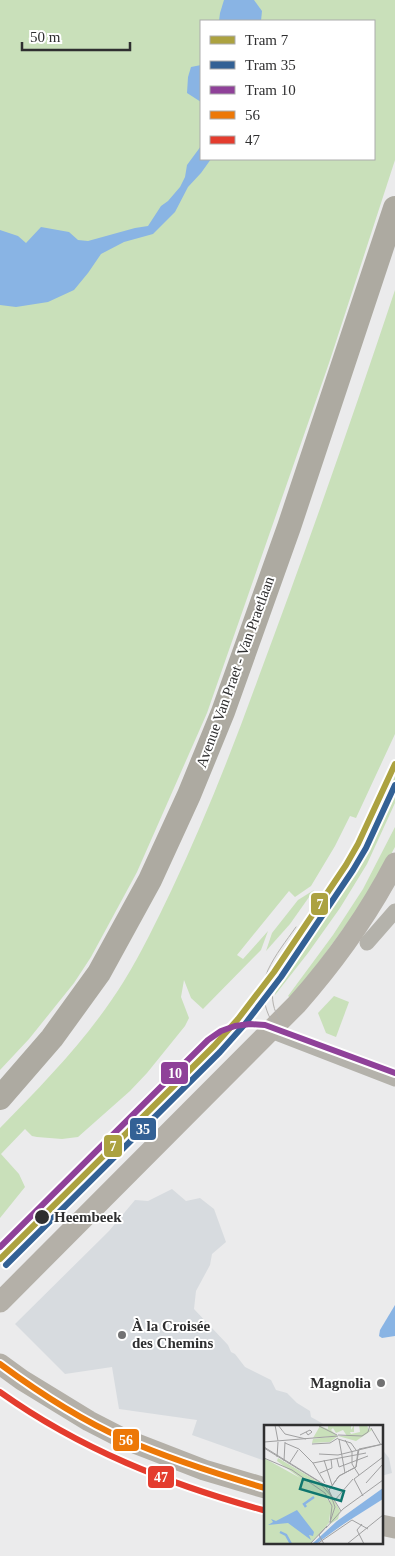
<svg xmlns="http://www.w3.org/2000/svg" width="395" height="1556" viewBox="0 0 395 1556" font-family="Georgia,serif">
	<style>
		.built { fill: #d7dbdf }
		.green { fill: #c9e0ba; fill-rule: evenodd }
		.water { fill: #89b4e4 }
		.lines { fill: none; stroke-linecap: round; stroke-linejoin: round }
		.street { stroke: #b4b2ab; stroke-width: 15 }
		.secondary { stroke: #b4b0a8; stroke-width: 21 }
		.primary { stroke: #adaaa1; stroke-width: 24 }
		.tram { stroke: #b2b0ad; stroke-width: 1 }
		.bus-1-casing { stroke: #fff; stroke-width: 10 }
		.bus-2-casing { stroke: #fff; stroke-width: 10 }
		.bus-1 { stroke: #ed7807; stroke-width: 6 }
		.bus-2 { stroke: #e43c2e; stroke-width: 6 }
		.tram-1-casing { stroke: #fff; stroke-width: 10 }
		.tram-2-casing { stroke: #fff; stroke-width: 10 }
		.tram-3-casing { stroke: #fff; stroke-width: 10 }
		.tram-1 { stroke: #aca240; stroke-width: 6 }
		.tram-2 { stroke: #336195; stroke-width: 6 }
		.tram-3 { stroke: #8f4199; stroke-width: 6 }
		.stop-dot { fill: #2f2f30; stroke: #fff; stroke-width: 2 }
		.poi-dot { fill: #717172; stroke: #fff; stroke-width: 2 }
		.labels { text-anchor: middle; dominant-baseline: central; stroke-width: 4; stroke-linejoin: round; paint-order: stroke }
		.street-label { font-size: 15px; fill: #2f2f30; stroke: #fff }
		.stop-label { font-size: 15px; font-weight: bold; fill: #2f2f30; stroke: #fff; text-anchor: start }
		.poi-label { font-size: 15px; font-weight: bold; fill: #2f2f30; stroke: #fff; text-anchor: start }
		.inset-river { fill: none; stroke: #89b4e4; stroke-width: 2.5 }
		.inset-road { fill: none; stroke: #a0a0a1; stroke-width: 1 }
		.view { fill: #0f766e; fill-opacity: 0.15; stroke: #0f766e; stroke-width: 2.5 }
		.inset-edge { fill: none; stroke: #2f2f30; stroke-width: 2.5 }
		.line-badge { stroke: #fff; stroke-width: 2 }
		.badge-label { font-size: 14px; text-anchor: middle; font-weight: bold; fill: #fff }
	</style>
	<rect width="100%" height="100%" fill="#ebebec"/>
	<g class="built">
		<polygon points="172,1189 186,1201 200,1198 214,1209 226,1242 212,1254 210,1265 196,1291 194,1309 228,1345 231,1352 235,1354 245,1367 271,1380 276,1390 287,1393 297,1403 310,1411 311,1417 327,1426 265,1426 265,1461 192,1435 197,1420 119,1409 112,1367 65,1374 15,1324 109,1231 135,1200 148,1201"/>
		<polygon points="381,1448 389,1458 392,1473 381,1476"/>
	</g>
	<g class="green">
		<path d="M0,0H395V160L329,363L207,713L137,872L91,957L74,983L29,1039L0,1070ZM201,21H374V159H201Z"/>
		<path d="M395,290V734L356,818L350,816L335,846L311,886L295,897L289,891L237,955L243,959L268,931L261,950L203,1009L191,998L184,980L181,997L189,1018L185,1026L147,1073L130,1091L78,1137L62,1139L37,1137L32,1136L25,1129L1,1154L19,1174L25,1187L0,1218V1128C45,1082 90,1036 124,981C142,952 157,920 172,889C205,819 233,748 259,676C307,548 352,419 395,290Z"/>
		<polygon points="395,771 395,803 367,864 340,908 308,953 275,995 278,975 283,964 358,850"/>
		<polygon points="395,827 395,847 370,892 292,999 288,996 333,935 363,889"/>
		<polygon points="314,890 290,924 266,951 272,933 298,900"/>
		<polygon points="334,996 349,1002 336,1037 326,1033 318,1013"/>
	</g>
	<g class="water">
		<polygon points="224,0 254,0 262,11 261,21 219,21 220,13"/>
		<polygon points="201,65 201,102 187,93 188,77 191,67"/>
		<polygon points="201,146 201,159 211,159 201,173 188,187 175,212 153,234 124,242 101,254 88,273 74,290 48,302 16,307 0,305 0,230 18,236 26,243 41,227 69,232 78,240 88,241 135,228 148,226 161,206 168,201 180,187 185,177 187,165"/>
		<polygon points="395,1305 395,1336 382,1338 379,1336 380,1330"/>
	</g>
	<g class="lines">
		<g class="street">
			<polyline points="367,943 395,911"/>
			<polyline points="271,1031 395,1079"/>
		</g>
		<g class="secondary">
			<path d="M0,1302L297,1004C335,961 369,913 395,863"/>
			<polyline points="0,1364 22,1380 89,1421 124,1439 204,1470 265,1488"/>
			<polyline points="381,1525 395,1528"/>
		</g>
		<polyline class="primary" points="0,1098 52,1038 99,973 150,880 189,795 223,712 289,527 395,208"/>
		<g class="tram">
			<path d="M296,927C286,941 275,955 268,970C258,994 266,1021 285,1037C291,1042 299,1045 306,1049"/>
			<path d="M284,1026C265,1003 272,978 286,955"/>
		</g>
		<defs>
			<path id="bus-1" d="M0,1364C38,1392 81,1420 124,1439C170,1459 217,1474 265,1488"/>
			<path id="bus-2" d="M0,1392C80,1449 168,1484 263,1510"/>
		</defs>
		<use href="#bus-1" class="bus-1-casing"/>
		<use href="#bus-2" class="bus-2-casing"/>
		<use href="#bus-1" class="bus-1"/>
		<use href="#bus-2" class="bus-2"/>
		<defs>
			<polyline id="tram-1" points="0,1259 214,1046 238,1019 274,972 346,865 358,844 395,764"/>
			<polyline id="tram-2" points="6,1265 220,1052 245,1024 281,977 353,870 366,848 395,785"/>
			<polyline id="tram-3" points="0,1247 208,1040 221,1031 235,1026 250,1024 265,1025 395,1073"/>
		</defs>
		<use href="#tram-1" class="tram-1-casing"/>
		<use href="#tram-2" class="tram-2-casing"/>
		<use href="#tram-3" class="tram-3-casing"/>
		<use href="#tram-1" class="tram-1"/>
		<use href="#tram-2" class="tram-2"/>
		<use href="#tram-3" class="tram-3"/>
	</g>
	<circle class="stop-dot" cx="42" cy="1217" r="8"/>
	<g class="poi-dot">
		<circle cx="122" cy="1335" r="5"/>
		<circle cx="381" cy="1383" r="5"/>
	</g>
	<g class="labels">
		<g class="street-label">
			<text transform="translate(235 672) rotate(-70)">Avenue Van Praet - Van Praetlaan</text>
		</g>
		<g class="stop-label">
			<text x="54" y="1217">Heembeek</text>
		</g>
		<g class="poi-label">
			<text x="132" y="1326">À la Croisée<tspan x="132" dy="17">des Chemins</tspan></text>
			<text x="371" y="1383" text-anchor="end">Magnolia</text>
		</g>
	</g>
	<g transform="translate(264 1425)">
		<rect width="119" height="119" fill="#ebebec"/>
		<path d="M64,0H87V5L90,0V7L86,6L90,7H86L87,9L96,7L95,0H103L105,6L106,3L108,5L92,16L74,11L66,17L48,18L49,14L73,11H83L79,5L72,8L69,3L67,5L73,11L49,13L56,1L64,4ZM0,33L56,64L67,79L65,98L46,119H0ZM14,33L63,62L76,86L74,94L66,99V75L13,36Z" fill="#c9e0ba"/>
		<path d="M119,63V74L48,119L73,96ZM33,85L50,107L49,111L45,110L47,115L24,98L4,100L9,97L7,94L12,96Z" fill="#89b4e4"/>
		<path class="inset-river" d="M42,82L40,79L50,72M16,107L22,110L27,119M50,119L87,92L90,86L119,70"/>
		<path class="inset-road" d="M11,0L14,16M14,0L21,9L42,14M55,1L73,10M107,3L117,20M36,10L46,5L48,7L44,10L42,7M74,10L98,11L104,7L106,0M74,14L87,18L92,25M75,14L81,48M81,15L88,27V39L95,50M0,17L74,11M21,18L35,24L49,38L61,58M48,19L66,18L74,13M0,22L61,60L77,86M0,23L54,56L68,72M55,29L74,30L119,19M13,32L14,17M0,33L28,45L61,68L68,81L66,98M73,34L75,42L104,31M60,35L68,60M20,36L21,17M49,38L102,28M25,39L34,25M56,48L68,43L67,34M102,58L119,39M65,65L75,51L92,42L94,25M99,71L90,54L119,32M71,75L89,54M66,97L71,82L65,65L75,51L92,42L95,24L119,19M98,99L93,105L100,119M62,103L79,84L119,55M46,119L63,101M53,119L88,95L104,104M60,119L55,110L62,102M83,119L119,90"/>
		<path class="view" d="M39,54L80,66L77,76L36,64Z"/>
		<rect width="119" height="119" class="inset-edge"/>
	</g>
	<g class="line-badge">
		<rect x="310" y="892" width="19" height="24" rx="5" fill="#aca240"/>
		<rect x="160" y="1061" width="29" height="24" rx="5" fill="#8f4199"/>
		<rect x="129" y="1117" width="28" height="24" rx="5" fill="#336195"/>
		<rect x="103" y="1134" width="20" height="24" rx="5" fill="#aca240"/>
		<rect x="112" y="1428" width="28" height="24" rx="5" fill="#ed7807"/>
		<rect x="147" y="1465" width="28" height="24" rx="5" fill="#e43c2e"/>
	</g>
	<g class="badge-label">
		<text x="320" y="909">7</text>
		<text x="175" y="1078">10</text>
		<text x="143" y="1134">35</text>
		<text x="113" y="1151">7</text>
		<text x="126" y="1445">56</text>
		<text x="161" y="1482">47</text>
	</g>
	<rect x="200" y="20" width="175" height="140" fill="#ffffff" stroke="#acacac"/>
	<rect x="210" y="36" width="25" height="8" fill="#aca240" stroke="#acacac"/>
	<text x="245" y="45" font-size="15" fill="#2f2f30">Tram 7</text>
	<rect x="210" y="61" width="25" height="8" fill="#336195" stroke="#acacac"/>
	<text x="245" y="70" font-size="15" fill="#2f2f30">Tram 35</text>
	<rect x="210" y="86" width="25" height="8" fill="#8f4199" stroke="#acacac"/>
	<text x="245" y="95" font-size="15" fill="#2f2f30">Tram 10</text>
	<rect x="210" y="111" width="25" height="8" fill="#ed7807" stroke="#acacac"/>
	<text x="245" y="120" font-size="15" fill="#2f2f30">56</text>
	<rect x="210" y="136" width="25" height="8" fill="#e43c2e" stroke="#acacac"/>
	<text x="245" y="145" font-size="15" fill="#2f2f30">47</text>
	<path d="M22 42v8h108v-8" fill="none" stroke="#2f2f30" stroke-width="2.5"/>
	<text x="30" y="42" font-size="15" fill="#2f2f30" stroke="#ffffff" stroke-width="4" paint-order="stroke">50 m</text>
</svg>
